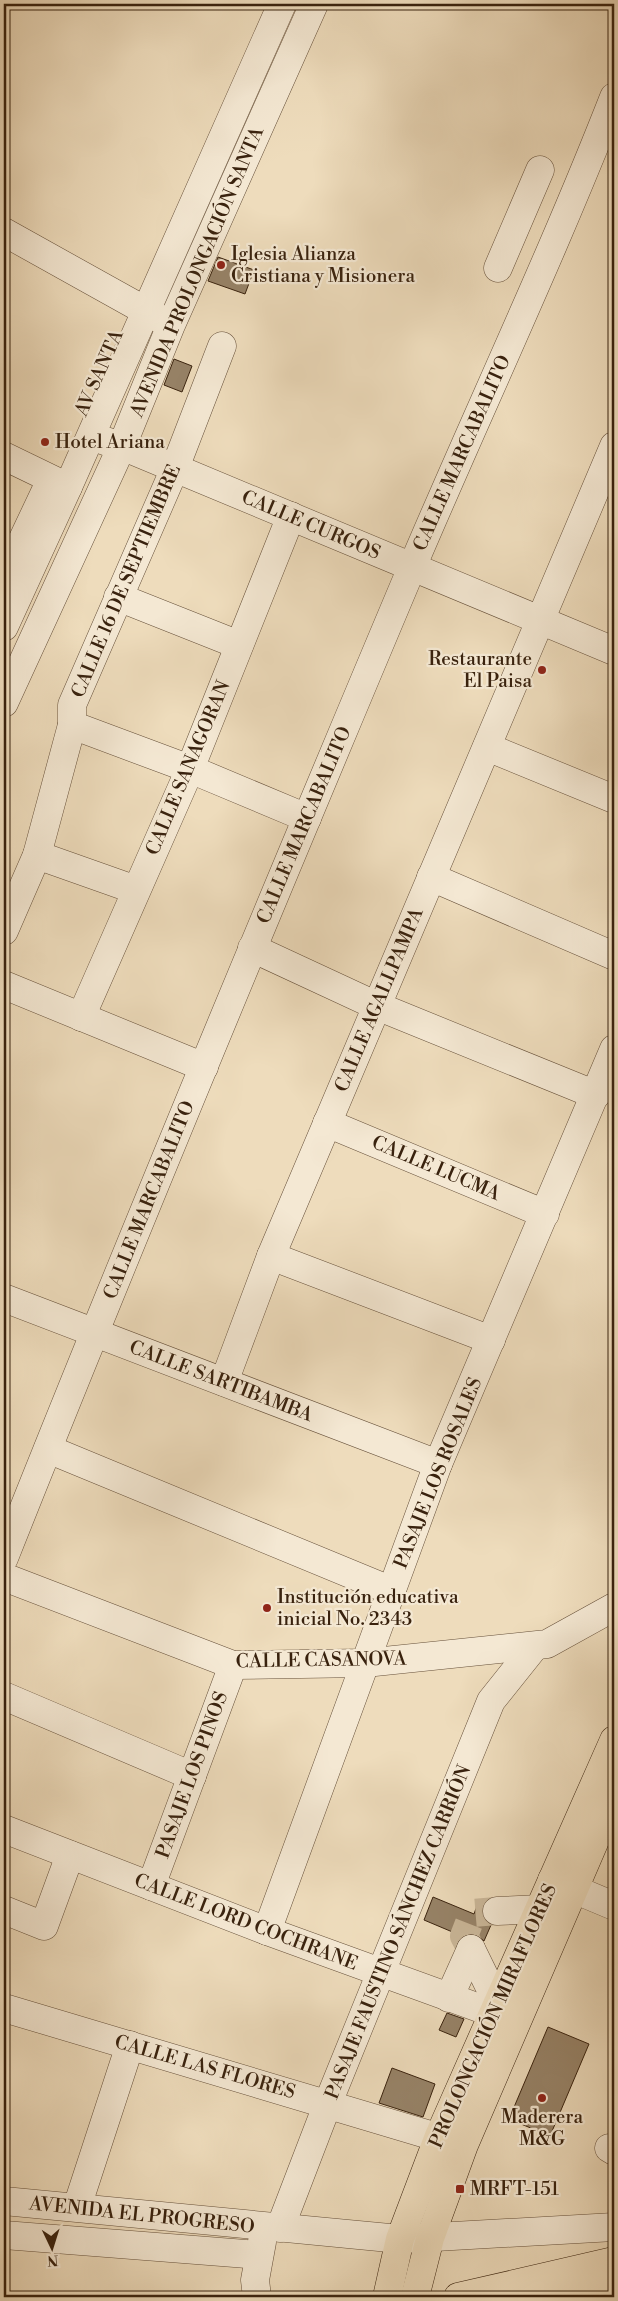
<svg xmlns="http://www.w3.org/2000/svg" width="618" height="2301" viewBox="0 0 618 2301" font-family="'Libre Bodoni',serif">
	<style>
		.building { fill: #978368; stroke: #39220e }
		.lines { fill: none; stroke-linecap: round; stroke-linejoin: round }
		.minor-tunnel { stroke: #cab799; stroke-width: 28; stroke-dasharray: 28 14; stroke-linecap: butt }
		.minor-casing { stroke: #66503a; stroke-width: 29 }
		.major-casing { stroke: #39220e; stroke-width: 29 }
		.minor { stroke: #f4e8d3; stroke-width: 28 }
		.major { stroke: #eedcbc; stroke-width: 28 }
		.poi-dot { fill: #8f2418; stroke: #f4e8d3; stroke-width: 2 }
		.labels { text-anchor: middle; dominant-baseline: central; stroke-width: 4.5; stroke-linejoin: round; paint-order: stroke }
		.poi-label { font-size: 19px; fill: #39220e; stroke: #f4e8d3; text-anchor: start }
		.street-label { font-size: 19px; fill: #39220e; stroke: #f4e8d3 }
	</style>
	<rect width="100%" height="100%" fill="#eedcbc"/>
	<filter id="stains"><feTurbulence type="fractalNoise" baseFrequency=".004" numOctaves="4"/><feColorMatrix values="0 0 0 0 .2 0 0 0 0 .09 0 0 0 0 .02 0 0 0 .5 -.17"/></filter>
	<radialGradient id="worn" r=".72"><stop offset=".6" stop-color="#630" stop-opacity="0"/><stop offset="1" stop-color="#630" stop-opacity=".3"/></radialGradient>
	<g class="building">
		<polygon points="218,257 254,270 245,294 208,281"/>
		<polygon points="174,359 192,366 182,392 164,385"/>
		<polygon points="433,1897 474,1914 478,1903 483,1905 481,1912 484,1919 491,1925 484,1941 477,1935 469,1934 462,1936 424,1920"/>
		<polygon points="447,2013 464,2019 456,2037 439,2030"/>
		<polygon points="548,2027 589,2044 550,2136 509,2119"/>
		<polygon points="392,2068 435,2084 423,2117 379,2103"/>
	</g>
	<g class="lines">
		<polyline class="minor-tunnel" points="471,1949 464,1936 473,1913 497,1911"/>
		<defs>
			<g id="minor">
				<polyline points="4,232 162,320"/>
				<polyline points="498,268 540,170"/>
				<polyline points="105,441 122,446 614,651"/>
				<polyline points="4,456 68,487"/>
				<polyline points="4,579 48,486"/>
				<polyline points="118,597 239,645"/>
				<polyline points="4,627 68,487 282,4"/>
				<polyline points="4,703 122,446 171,325 314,4"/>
				<polyline points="72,725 190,769 307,818"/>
				<polyline points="487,747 614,799"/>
				<polyline points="37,855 136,890"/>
				<polyline points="431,877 614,956"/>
				<polyline points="4,931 37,855 72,725 72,705 175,468 222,346"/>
				<polyline points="252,948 377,1006 596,1095"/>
				<polyline points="4,985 204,1067"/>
				<polyline points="81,1017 190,769 291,516"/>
				<polyline points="327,1123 545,1214"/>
				<polyline points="271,1256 491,1340"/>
				<polyline points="4,1298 438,1464"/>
				<polyline points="224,1382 271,1256 614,446"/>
				<polyline points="48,1449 392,1591"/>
				<path d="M4,1558C135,1228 272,900 410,572C477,414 551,258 614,97"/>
				<polyline points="4,1577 233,1665 365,1663 547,1644 614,1607"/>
				<polyline points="4,1696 192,1776"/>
				<polyline points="4,1829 267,1931 515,2021"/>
				<polyline points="552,1880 614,1906"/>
				<polyline points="151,1886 233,1665"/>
				<polyline points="4,1910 44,1926 70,1855"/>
				<polyline points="497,1911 540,1909"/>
				<polyline points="267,1931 438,1464 614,1049"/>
				<polyline points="471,1949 498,2004"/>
				<polyline points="449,1998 471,1949"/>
				<polyline points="4,2008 460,2144"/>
				<polyline points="609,2148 614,2151"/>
				<polyline points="4,2201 400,2239 614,2227"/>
				<polyline points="77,2207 130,2045"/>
				<polyline points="280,2228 328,2103 491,1701 535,1646"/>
				<polyline points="4,2235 259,2255"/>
				<polyline points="257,2297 255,2280 262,2242"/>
			</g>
			<g id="major">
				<polyline points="387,2297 400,2239 439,2136 614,1740"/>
				<polyline points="415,2297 430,2238 464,2145 614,1796"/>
				<polyline points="458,2297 614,2261"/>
				<polyline points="552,2297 614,2282"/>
			</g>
		</defs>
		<use href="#minor" class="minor-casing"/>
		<use href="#major" class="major-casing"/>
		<use href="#minor" class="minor"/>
		<use href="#major" class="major"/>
	</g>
	<g class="poi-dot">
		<circle cx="221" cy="265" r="5"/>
		<circle cx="45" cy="442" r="5"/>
		<circle cx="542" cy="670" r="5"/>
		<circle cx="267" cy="1608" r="5"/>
		<circle cx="542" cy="2098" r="5"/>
		<rect x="455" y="2184" width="10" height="10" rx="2.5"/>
	</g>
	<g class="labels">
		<g class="poi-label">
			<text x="231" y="254">Iglesia Alianza<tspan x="231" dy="22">Cristiana y Misionera</tspan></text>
			<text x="55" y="442">Hotel Ariana</text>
			<text x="532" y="659" text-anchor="end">Restaurante<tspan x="532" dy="22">El Paisa</tspan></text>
			<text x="277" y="1597">Institución educativa<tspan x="277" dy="22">inicial No. 2343</tspan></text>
			<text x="542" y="2117" text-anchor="middle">Maderera<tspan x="542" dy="22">M&amp;G</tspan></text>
			<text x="470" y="2189">MRFT-151</text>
		</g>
		<g class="street-label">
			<text transform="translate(197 272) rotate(-67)">AVENIDA PROLONGACIÓN SANTA</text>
			<text transform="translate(99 373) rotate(-66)">AV SANTA</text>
			<text transform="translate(462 453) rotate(-66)">CALLE MARCABALITO</text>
			<text transform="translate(311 525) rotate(23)">CALLE CURGOS</text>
			<text transform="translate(126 581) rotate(-67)">CALLE 16 DE SEPTIEMBRE</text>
			<text transform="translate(188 768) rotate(-67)">CALLE SANAGORAN</text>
			<text transform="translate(304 825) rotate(-67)">CALLE MARCABALITO</text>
			<text transform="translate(379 1000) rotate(-67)">CALLE AGALLPAMPA</text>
			<text transform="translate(436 1168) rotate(23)">CALLE LUCMA</text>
			<text transform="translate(149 1200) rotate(-68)">CALLE MARCABALITO</text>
			<text transform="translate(221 1381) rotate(21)">CALLE SARTIBAMBA</text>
			<text transform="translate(438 1473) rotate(-68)">PASAJE LOS ROSALES</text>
			<text transform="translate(321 1660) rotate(-1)">CALLE CASANOVA</text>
			<text transform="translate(192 1775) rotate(-70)">PASAJE LOS PINOS</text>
			<text transform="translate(246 1922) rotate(21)">CALLE LORD COCHRANE</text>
			<text transform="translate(398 1932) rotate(-68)">PASAJE FAUSTINO SÁNCHEZ CARRIÓN</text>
			<text transform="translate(493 2016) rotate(-66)">PROLONGACIÓN MIRAFLORES</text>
			<text transform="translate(205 2067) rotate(16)">CALLE LAS FLORES</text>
			<text transform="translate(142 2215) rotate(6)">AVENIDA EL PROGRESO</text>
		</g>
	</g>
	<rect width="618" height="2301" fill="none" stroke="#eedcbc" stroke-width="20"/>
	<rect x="5" y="5" width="608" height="2291" fill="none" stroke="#39220e" stroke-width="2.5"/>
	<rect x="10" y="10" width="598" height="2281" fill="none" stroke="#39220e"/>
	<g transform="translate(52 2248) rotate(176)" stroke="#f4e8d3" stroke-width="4" paint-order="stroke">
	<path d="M0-4L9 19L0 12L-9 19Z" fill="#39220e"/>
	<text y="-8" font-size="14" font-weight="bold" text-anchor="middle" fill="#39220e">N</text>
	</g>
	<rect width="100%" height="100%" filter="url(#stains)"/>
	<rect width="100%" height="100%" fill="url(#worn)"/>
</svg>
